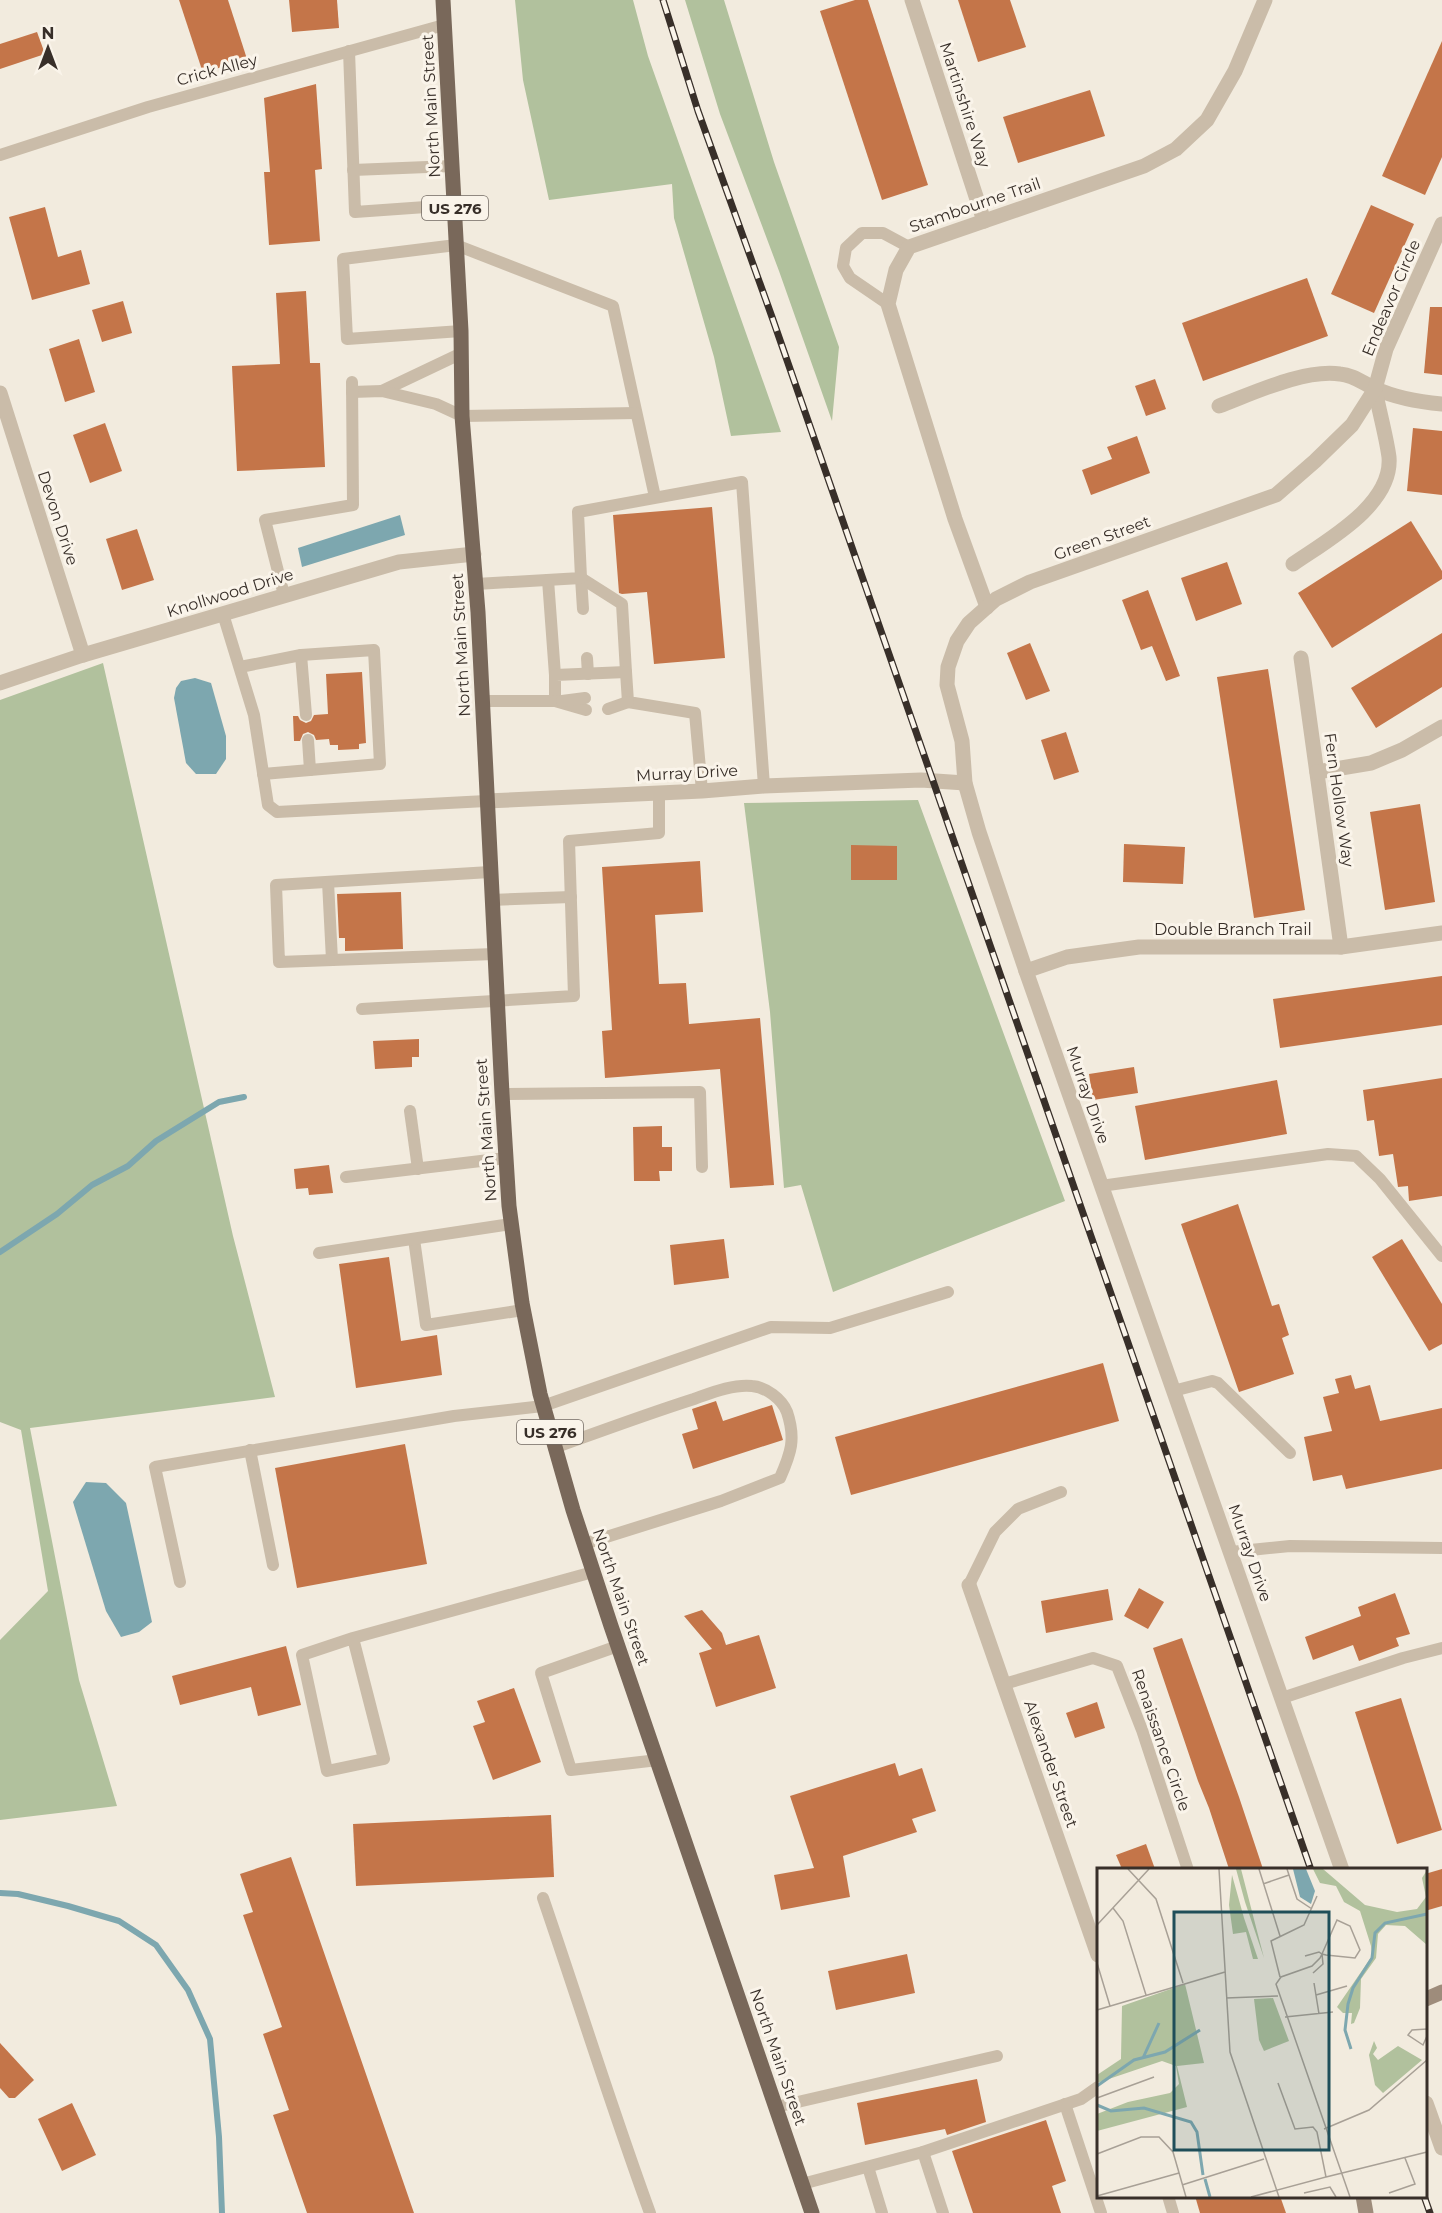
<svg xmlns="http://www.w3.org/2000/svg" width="1442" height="2213" viewBox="0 0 1442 2213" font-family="Montserrat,sans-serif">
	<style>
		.green { fill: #b1c19d }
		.water { fill: #7da7af }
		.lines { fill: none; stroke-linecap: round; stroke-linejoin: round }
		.stream { stroke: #7da7af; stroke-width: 6 }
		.building { fill: #c47549 }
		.lane { stroke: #cabca9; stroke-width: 12 }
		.street { stroke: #cabca9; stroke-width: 15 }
		.secondary { stroke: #9e8c7b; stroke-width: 15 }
		.primary { stroke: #79685a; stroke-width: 15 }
		.rail-casing { stroke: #382f29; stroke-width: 7 }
		.rail { stroke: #faf4ea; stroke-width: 4.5; stroke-dasharray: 14; stroke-linecap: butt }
		.labels { text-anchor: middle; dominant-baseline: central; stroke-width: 6; stroke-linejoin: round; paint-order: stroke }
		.shield { fill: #faf4ea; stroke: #726a63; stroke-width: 1.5 }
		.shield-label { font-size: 15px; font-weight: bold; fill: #382f29 }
		.street-label { font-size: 16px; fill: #382f29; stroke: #faf4ea }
		.inset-river { fill: none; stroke: #7da7af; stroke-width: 3 }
		.inset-road { fill: none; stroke: #a8a096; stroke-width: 1.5 }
		.view { fill: #1f4e59; fill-opacity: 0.15; stroke: #1f4e59; stroke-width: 3 }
		.inset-edge { fill: none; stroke: #382f29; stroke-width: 3 }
	</style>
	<rect width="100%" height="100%" fill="#f2ebde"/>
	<g class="green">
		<polygon points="515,0 633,0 648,56 781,432 731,436 714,357 674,218 672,184 549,200 523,80"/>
		<polygon points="685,0 724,0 774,162 839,347 832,421 779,271 720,114"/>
		<polygon points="103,663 233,1236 275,1397 30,1428 79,1680 117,1806 0,1820 0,1640 48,1591 21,1430 0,1422 0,700"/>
		<polygon points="918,800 1065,1201 833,1292 801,1185 784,1188 770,1012 744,803"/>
	</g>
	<g class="water">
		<polygon points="400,515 405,535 302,567 298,548"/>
		<polygon points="195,678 211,683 226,736 226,759 216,774 196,774 186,763 174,698 176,688 181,681"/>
		<polygon points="86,1482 106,1483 126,1503 152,1622 139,1632 121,1637 106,1611 73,1502"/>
	</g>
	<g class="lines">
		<g class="stream">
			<polyline points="0,1252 57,1214 92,1185 128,1166 156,1141 219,1102 244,1097"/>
			<polyline points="0,1893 18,1894 68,1906 119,1921 156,1945 188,1990 210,2039 219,2137 222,2213"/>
		</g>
	</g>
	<g class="building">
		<polygon points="179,0 228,0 247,59 203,73"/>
		<polygon points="289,0 337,0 339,28 292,32"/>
		<polygon points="855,0 868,0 928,185 882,200 820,11"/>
		<polygon points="958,0 1010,0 1026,47 978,62"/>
		<polygon points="37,32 45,54 0,69 0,44"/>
		<polygon points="1442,41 1442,157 1425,195 1382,176"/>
		<polygon points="316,84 322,169 315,170 320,241 269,245 264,172 270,172 264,98"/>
		<polygon points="1090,90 1105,136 1018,163 1003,117"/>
		<polygon points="1371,205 1414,224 1374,313 1331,294"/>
		<polygon points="45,207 58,257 81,250 90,284 32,300 9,217"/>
		<polygon points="1307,278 1328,336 1203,381 1182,323"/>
		<polygon points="306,291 310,363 320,363 325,467 237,471 232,366 280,364 276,293"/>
		<polygon points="123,301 132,333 102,342 92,310"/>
		<polygon points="1430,307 1442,307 1442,375 1424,373"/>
		<polygon points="79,339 95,392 65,402 49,349"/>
		<polygon points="1155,379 1166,409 1146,416 1135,386"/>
		<polygon points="105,423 122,471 90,483 73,435"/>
		<polygon points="1413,428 1442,431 1442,495 1407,491"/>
		<polygon points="1137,436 1150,473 1091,495 1082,470 1112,459 1107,447"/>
		<polygon points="712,507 725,658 654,664 647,592 622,594 619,593 613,515"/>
		<polygon points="1411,521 1442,571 1442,579 1332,648 1298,593"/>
		<polygon points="137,529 154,580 122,590 106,539"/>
		<polygon points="1227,562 1242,604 1196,621 1181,578"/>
		<polygon points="1148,590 1180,676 1166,681 1152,646 1141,650 1122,600"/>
		<polygon points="1442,633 1442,687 1376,728 1351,688"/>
		<polygon points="1030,643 1050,691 1026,700 1007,653"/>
		<polygon points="1268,669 1305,910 1254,918 1217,677"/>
		<polygon points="362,672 366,743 359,744 359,749 338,750 338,745 330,745 329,739 316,740 314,735 308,732 303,734 300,741 294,741 293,716 298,716 300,720 306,723 311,721 314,715 328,714 326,674"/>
		<polygon points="1066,732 1079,772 1054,780 1041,740"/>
		<polygon points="1420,804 1435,902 1385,910 1370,812"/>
		<polygon points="1124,844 1185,847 1183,884 1123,882"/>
		<polygon points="851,845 897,846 897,880 851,880"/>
		<polygon points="700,861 703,912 655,915 659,984 686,983 689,1024 760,1018 774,1185 730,1188 720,1069 605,1078 602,1031 612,1030 602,867"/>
		<polygon points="401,892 403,949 345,951 345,938 339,938 337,894"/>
		<polygon points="1442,976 1442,1025 1280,1048 1273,999"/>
		<polygon points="419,1039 419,1057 412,1057 412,1067 375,1069 373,1041"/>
		<polygon points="1134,1067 1138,1093 1093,1100 1089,1074"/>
		<polygon points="1442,1078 1442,1196 1409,1201 1408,1186 1398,1187 1393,1154 1379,1156 1374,1120 1367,1121 1363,1090"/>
		<polygon points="1277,1080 1287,1134 1145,1160 1135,1106"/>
		<polygon points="662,1126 662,1147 672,1147 672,1171 659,1171 660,1181 634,1181 633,1127"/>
		<polygon points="329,1165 333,1193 309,1195 308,1188 296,1189 294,1169"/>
		<polygon points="1238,1204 1272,1306 1279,1304 1289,1335 1282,1338 1294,1374 1239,1392 1181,1224"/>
		<polygon points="724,1239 729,1278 674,1285 670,1245"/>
		<polygon points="1402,1239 1442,1304 1442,1344 1429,1351 1372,1257"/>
		<polygon points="389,1257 401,1341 437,1335 442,1375 356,1388 339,1264"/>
		<polygon points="1103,1363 1119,1421 851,1495 835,1437"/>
		<polygon points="1351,1375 1355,1389 1370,1385 1380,1421 1442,1408 1442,1469 1346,1489 1342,1475 1313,1481 1304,1437 1332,1431 1323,1397 1339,1393 1335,1379"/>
		<polygon points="716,1401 723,1421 772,1405 783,1440 693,1469 682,1434 698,1429 692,1409"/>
		<polygon points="405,1444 427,1564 297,1588 275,1468"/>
		<polygon points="1139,1588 1164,1602 1148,1629 1124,1616"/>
		<polygon points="1108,1589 1113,1620 1046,1633 1041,1601"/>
		<polygon points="1395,1593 1410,1634 1396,1638 1399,1646 1359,1661 1353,1645 1313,1660 1305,1637 1361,1616 1358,1607"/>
		<polygon points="702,1610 722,1633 726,1645 759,1635 776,1688 716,1707 699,1653 712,1649 684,1616"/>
		<polygon points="1182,1638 1239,1797 1263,1869 1229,1869 1209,1808 1198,1781 1153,1648"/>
		<polygon points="286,1646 301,1705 258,1716 251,1687 180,1705 172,1676"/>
		<polygon points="514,1688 541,1762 493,1780 473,1726 485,1722 477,1701"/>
		<polygon points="1401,1698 1442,1830 1397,1844 1355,1712"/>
		<polygon points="1097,1702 1105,1728 1075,1738 1066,1713"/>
		<polygon points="895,1763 899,1776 922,1768 936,1811 912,1819 917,1832 843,1856 850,1897 781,1910 774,1875 814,1868 790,1796"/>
		<polygon points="551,1815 554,1877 356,1886 353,1824"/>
		<polygon points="1146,1844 1155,1869 1122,1869 1116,1855"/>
		<polygon points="291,1857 414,2213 307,2213 273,2115 289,2110 263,2034 282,2027 243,1915 253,1912 240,1874"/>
		<polygon points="1442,1869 1442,1906 1425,1911 1425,1874"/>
		<polygon points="907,1954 915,1993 836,2010 828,1971"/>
		<polygon points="0,2043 34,2080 15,2098 9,2098 0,2088"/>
		<polygon points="977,2079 986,2122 947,2135 945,2129 865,2145 857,2103"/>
		<polygon points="72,2103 96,2155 62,2171 38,2119"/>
		<polygon points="1046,2120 1066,2181 1052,2186 1061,2213 973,2213 952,2151"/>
		<polygon points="1195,2196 1280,2196 1286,2213 1200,2213"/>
	</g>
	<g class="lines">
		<g class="lane">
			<polyline points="349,51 355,212 454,205"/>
			<polyline points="0,155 148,107 444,25"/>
			<polyline points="353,170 452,166"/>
			<polyline points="888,304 850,278 843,266 846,248 862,233 883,233 909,247"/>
			<polyline points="461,331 347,339 343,259 456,245 613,306 655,497"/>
			<polyline points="382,391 462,353"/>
			<polyline points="352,392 382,391 436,404 462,416 636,413"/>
			<polyline points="581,578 622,604 626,672"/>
			<polyline points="581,578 583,609"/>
			<polyline points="548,580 555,675"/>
			<polyline points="476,584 581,578 578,512 742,482 764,786"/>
			<polyline points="284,595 265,520 353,505 352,382"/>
			<polyline points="223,614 254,715 268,805 277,812 486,801"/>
			<polyline points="301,655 306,715"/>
			<polyline points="587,658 588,674"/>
			<polyline points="240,667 301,655 374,650 380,764 263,774"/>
			<polyline points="482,701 555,701 555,675 626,672 628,702 695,713 702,791"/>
			<polyline points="555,701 586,710"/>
			<polyline points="562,701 585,698"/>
			<polyline points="608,709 628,702"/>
			<polyline points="308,740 310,770"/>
			<polyline points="490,872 276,885 279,962 494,954"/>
			<polyline points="328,882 332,960"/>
			<polyline points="491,900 571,897"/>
			<polyline points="362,1009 574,996 569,841 659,833 659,793"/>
			<polyline points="502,1094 700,1092 702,1167"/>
			<polyline points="410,1111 418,1169"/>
			<polyline points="346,1177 506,1158"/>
			<polyline points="1101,1186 1328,1154 1356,1156 1380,1179 1442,1256"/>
			<polyline points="414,1239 426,1325 523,1310"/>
			<polyline points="319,1253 511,1224"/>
			<polyline points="1173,1391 1212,1381 1218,1383 1290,1453"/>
			<path d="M554,1448C601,1431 647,1414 694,1399C711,1393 733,1384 752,1386C766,1387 782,1399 787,1412C796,1439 791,1453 780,1478L721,1501L584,1544"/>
			<polyline points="250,1450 273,1565"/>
			<polyline points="1231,1552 1290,1546 1442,1548"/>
			<polyline points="180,1582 155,1467 454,1416 543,1406 771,1327 830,1328 948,1292"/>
			<polyline points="969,1585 995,1532 1018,1509 1061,1492"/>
			<polyline points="353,1638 384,1759 327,1771 302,1655 353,1638 593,1572"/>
			<polyline points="618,1646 541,1673 571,1770 658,1760"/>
			<polyline points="1004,1684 1093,1658 1117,1666 1142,1730 1188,1870"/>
			<polyline points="1282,1698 1403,1658 1442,1648"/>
			<path d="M543,1898C579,2003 612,2109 650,2213"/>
			<polyline points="1065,2104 1101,2213"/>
			<polyline points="776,2107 997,2056"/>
			<polyline points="923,2152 1081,2099 1098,2087"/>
			<polyline points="868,2167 882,2213"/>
			<polyline points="802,2184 923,2152 943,2213"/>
			<polyline points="1168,2196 1173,2213"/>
		</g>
		<g class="street">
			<polyline points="912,0 984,221"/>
			<polyline points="0,393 83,655"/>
			<path d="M1219,406C1254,393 1303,369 1340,374C1353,375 1363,383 1374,388C1396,398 1418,402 1442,404"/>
			<path d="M1293,564C1326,541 1393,505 1389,457C1386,435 1379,411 1375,389"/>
			<polyline points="987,607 955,519 888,304 896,270 909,247 1144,166 1176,149 1207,120 1235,71 1265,0"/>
			<polyline points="1301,658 1341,947"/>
			<polyline points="0,683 83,655 399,562 474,554"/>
			<polyline points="1317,772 1371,763 1402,750 1442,727"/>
			<polyline points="486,801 702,791 764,786 921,780 965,783"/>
			<polyline points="1026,971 1067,957 1139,947 1341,947 1442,933"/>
			<polyline points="969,1585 1098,1955"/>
			<polyline points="1342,1870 1026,971 979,832 965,783 962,741 947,685 948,667 957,641 969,623 996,599 1030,582 1276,495 1315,461 1352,425 1375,389 1386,349 1442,224"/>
			<polyline points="1426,2103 1442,2148"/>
		</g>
		<g class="secondary">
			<polyline points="1426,1999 1442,1992"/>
			<polyline points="1363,2196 1366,2213"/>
		</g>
		<polyline class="primary" points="443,0 461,331 462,416 478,612 502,1094 509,1206 522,1303 540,1394 573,1510 611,1626 812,2213"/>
		<defs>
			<g id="rail">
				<polyline points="663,0 698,111 772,317 1311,1870"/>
				<polyline points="1424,2196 1430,2213"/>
			</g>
		</defs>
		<use href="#rail" class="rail-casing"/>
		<use href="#rail" class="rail"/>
	</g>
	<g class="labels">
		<g class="shield">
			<rect x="422" y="196" width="66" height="24" rx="4.5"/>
			<rect x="517" y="1420" width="66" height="24" rx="4.5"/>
		</g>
		<g class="shield-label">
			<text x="455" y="208">US 276</text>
			<text x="550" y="1432">US 276</text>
		</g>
		<g class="street-label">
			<text transform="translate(217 70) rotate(-15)">Crick Alley</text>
			<text transform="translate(965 105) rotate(72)">Martinshire Way</text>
			<text transform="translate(431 106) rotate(-93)">North Main Street</text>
			<text transform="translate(975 205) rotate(-19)">Stambourne Trail</text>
			<text transform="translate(1391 298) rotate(-67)">Endeavor Circle</text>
			<text transform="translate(58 518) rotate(72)">Devon Drive</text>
			<text transform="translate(1102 538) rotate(-20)">Green Street</text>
			<text transform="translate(230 593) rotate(-17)">Knollwood Drive</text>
			<text transform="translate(461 645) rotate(-93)">North Main Street</text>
			<text transform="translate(687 773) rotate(-3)">Murray Drive</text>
			<text transform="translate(1339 800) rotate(82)">Fern Hollow Way</text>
			<text x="1233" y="929">Double Branch Trail</text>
			<text transform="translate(1088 1095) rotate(71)">Murray Drive</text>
			<text transform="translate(486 1130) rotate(-94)">North Main Street</text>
			<text transform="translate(1250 1553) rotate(71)">Murray Drive</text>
			<text transform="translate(621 1597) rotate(71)">North Main Street</text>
			<text transform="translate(1161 1740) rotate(71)">Renaissance Circle</text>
			<text transform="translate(1051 1764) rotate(71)">Alexander Street</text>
			<text transform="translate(778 2057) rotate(71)">North Main Street</text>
		</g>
	</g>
	<g transform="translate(1097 1868)">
		<rect width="330" height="330" fill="#f2ebde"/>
		<path d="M139,1H144L167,90L148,34ZM216,1H226L268,37L300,44L320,41L329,29L325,10L330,2V77L308,58L289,57L281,66L279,90L264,111L263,140L257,155L254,156L255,145H246L240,139L275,88L274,78L263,43L247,34L239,18L223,15ZM135,7L147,50L161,91H156L149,64L136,66L132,37ZM88,116L107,195L80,198L90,239L0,263V246L31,234L73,225L82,216L79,198L65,193L0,215V207L24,191L25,138ZM176,130L192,173L167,183L162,172L157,131ZM277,173L280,180L276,186L281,192L301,178L325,192L286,225L278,217L272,187Z" fill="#b1c19d"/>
		<path d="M196,1H209L218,23L214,36L203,29Z" fill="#7da7af"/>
		<path class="inset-river" d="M254,181L248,162L251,136L256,120L275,90L278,65L288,55L330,46M46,190L62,155M0,218L37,192L68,184L103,162M0,237L14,243L47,240L94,254L100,264L106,307M108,311L113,329"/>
		<path class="inset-road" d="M31,1L59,31L86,115M122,1L133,184L182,329M162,1L183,68M190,1L200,31L215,41M166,16L192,7M16,40L26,53L49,127M0,57L52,1M208,88L222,84L225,86L229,87L258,90L263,82L253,58L240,52L225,86L223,90L215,98L184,109L179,116L253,329M0,95L13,138M216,105L226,96L225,86M183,109L174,73L207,57L220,28M217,115L222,146M219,127L250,118M129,130L181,128M0,142L128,104M188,149L236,144M330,161L315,162L311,167L326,177L330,168M0,230L57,209M227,261L272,242L330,192M0,286L44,269H62L76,284L89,329M229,309L330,284M85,317L167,291M207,325L233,319L239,329M292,325L318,316L308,290M0,328L82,305M154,329L229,309L220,264L216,259L198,261L181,215"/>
		<path class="view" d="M77,44H232V282H77Z"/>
		<rect width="330" height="330" class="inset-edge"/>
	</g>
	<g transform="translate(48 48)" stroke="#faf4ea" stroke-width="4.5" paint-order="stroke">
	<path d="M0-4.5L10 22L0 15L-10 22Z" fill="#382f29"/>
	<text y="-9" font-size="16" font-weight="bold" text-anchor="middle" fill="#382f29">N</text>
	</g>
</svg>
